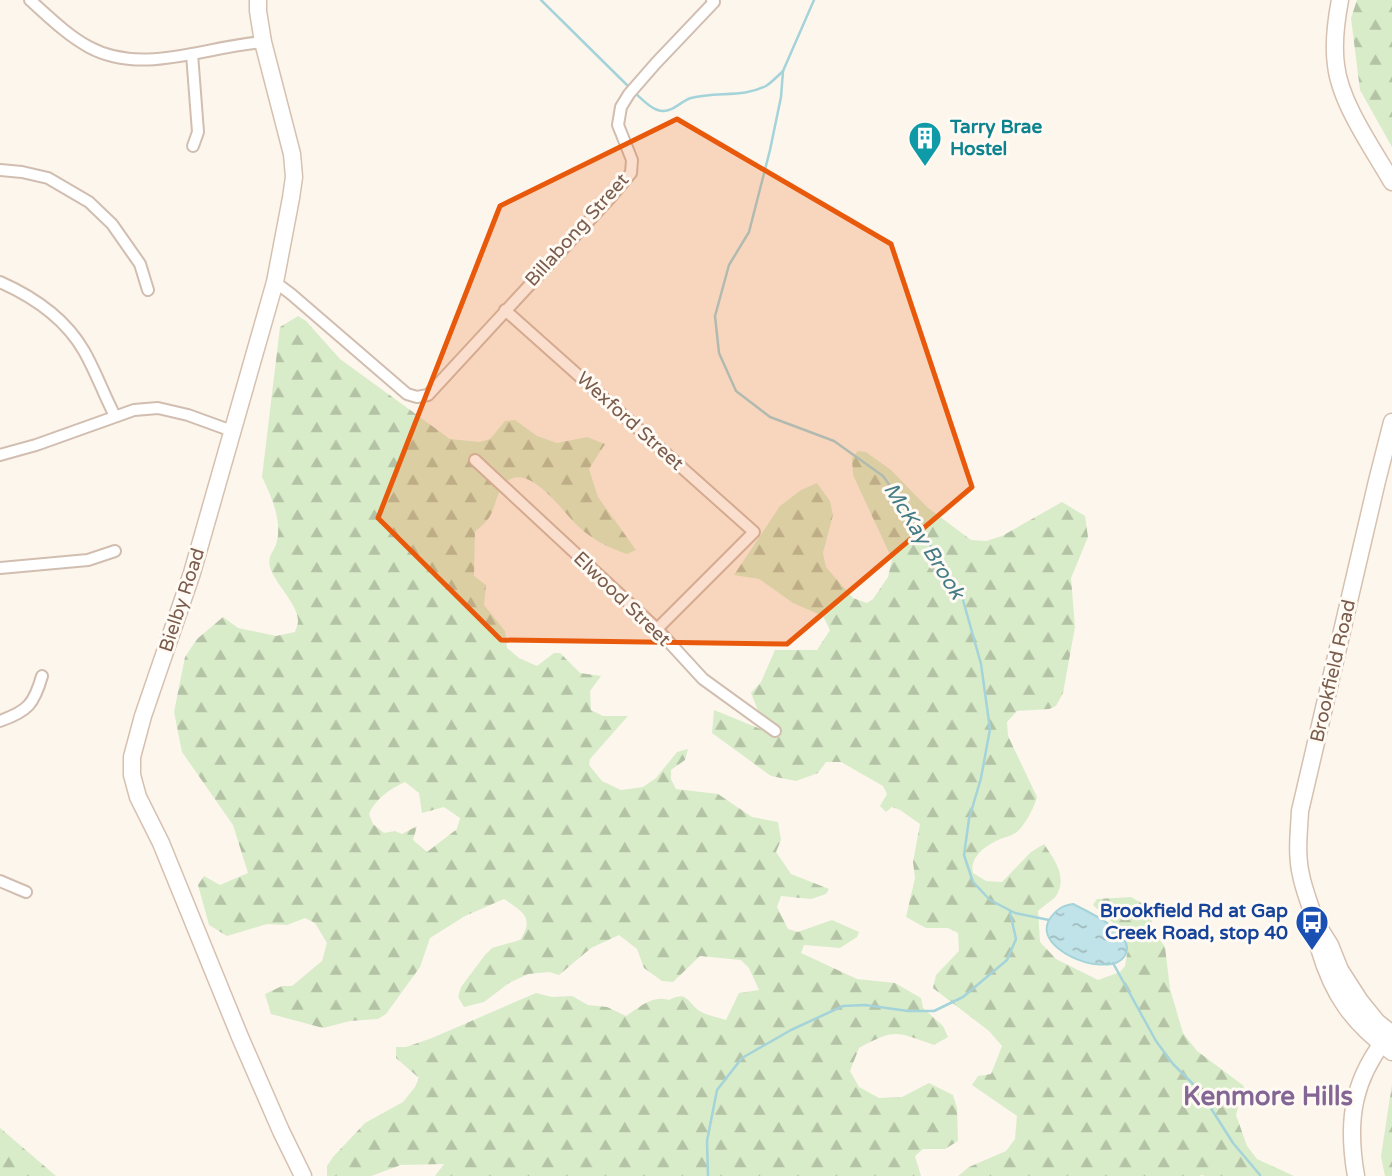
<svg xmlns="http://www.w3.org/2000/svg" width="1392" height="1176" viewBox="0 0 1392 1176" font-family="'Varela Round',sans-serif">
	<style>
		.forest { fill: url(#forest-firs); fill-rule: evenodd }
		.water { fill: url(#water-ripples); stroke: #a5d3da; stroke-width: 2 }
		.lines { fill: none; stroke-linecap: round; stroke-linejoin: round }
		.stream { stroke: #a5d3da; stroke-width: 2.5 }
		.street-casing { stroke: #d1beb0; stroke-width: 14 }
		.secondary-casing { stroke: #d6c0b0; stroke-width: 19 }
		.street { stroke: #fff; stroke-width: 10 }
		.secondary { stroke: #fff; stroke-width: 16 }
		.marked { fill: #e8590c; fill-opacity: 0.2; stroke: #e8590c; stroke-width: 5; stroke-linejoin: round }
		.labels { text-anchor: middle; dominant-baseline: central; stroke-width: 6; stroke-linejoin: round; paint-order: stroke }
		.culture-label { font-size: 19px; font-weight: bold; fill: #0d838f; stroke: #fffaf3; text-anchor: start }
		.street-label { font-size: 19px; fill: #7a5c4d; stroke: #fffaf3 }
		.transit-label { font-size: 19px; font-weight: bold; fill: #164399; stroke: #fffaf3; text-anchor: end }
		.water-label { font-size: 21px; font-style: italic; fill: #437c86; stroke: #fffaf3 }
		.district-label { font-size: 26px; font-weight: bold; fill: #846695; stroke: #fffaf3 }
	</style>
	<defs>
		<pattern id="forest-firs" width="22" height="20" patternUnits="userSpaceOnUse" patternTransform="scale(1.75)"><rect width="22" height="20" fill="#d8ecc9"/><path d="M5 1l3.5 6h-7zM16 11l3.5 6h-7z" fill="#b4c2a5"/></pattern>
		<pattern id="water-ripples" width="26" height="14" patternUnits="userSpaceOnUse" patternTransform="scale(1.75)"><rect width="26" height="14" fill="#bfe3e8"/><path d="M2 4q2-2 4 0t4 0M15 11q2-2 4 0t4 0" fill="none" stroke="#a0bbbe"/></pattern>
	</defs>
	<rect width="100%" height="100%" fill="#fdf6ec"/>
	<g class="forest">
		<polygon points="1357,0 1392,0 1392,147 1360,90 1351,18"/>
		<path d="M298,316L306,321L340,359L450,439L480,442L490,439L505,421L515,420L537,436L557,443L587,437L605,444L589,469L598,497L636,550L627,554C609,548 593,540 579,527C565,515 534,468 511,479C497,486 497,504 490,516C487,522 480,527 475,532L474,576L486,585L484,605L505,631L507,648L519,658L537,666L554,653H560L580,673L601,676L590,691L591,710L603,716H628L590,759L589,765L602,781L621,790L643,787L656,778L677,752L688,749L685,760L671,770V779L676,789L718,794L752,817L778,822L781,840L776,852L791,874L829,889L826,894L811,899L781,896L777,907L788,929L798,932L832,920L859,932L857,937L840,948L804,945L801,953L857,979L895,983L921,998L923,1008L943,1026L948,1037L934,1045C896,1032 896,1028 859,1048L850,1071L859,1087L879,1098L902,1097L929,1083L953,1095L957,1108L958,1141L945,1149H923L915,1156L921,1176H435L444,1164L401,1165L371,1176H327V1166L333,1157L365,1123L403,1102L415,1087L419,1078L396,1058V1047H406L432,1038L536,993L552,997L572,996L588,1005L607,1007L626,1016C640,1007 652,995 669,1000C687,991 686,1000 698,1010C705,1015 717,1017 726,1020L739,993L759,990L749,968L741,960L700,956L673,982L662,981L644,968L637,949L619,935L591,948L559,975L549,972L528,974L509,983L484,1002L464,1007L458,997L461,987L485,955L492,948L520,940C535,918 523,912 504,899L465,916L430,938L420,967L386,1014L378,1019L350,1021L323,1028L271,1014L265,994L282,986H292L322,961L327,943L315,923L305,918L287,925L267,924L227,936L209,925L198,885L204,876L220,885L248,873L233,825L182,752L174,712L185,657L197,639L223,617L238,628L276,636L295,632C296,628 298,625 298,621C298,604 275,584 270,567C267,555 275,551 277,541C282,520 271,495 262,477L280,327ZM405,782L419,793L422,813L444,807L460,818L457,829L427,852L413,840L417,826L402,834L395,831L384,833L373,824L369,814C375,799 390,789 405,782Z"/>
		<path d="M858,451L866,452L891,470L927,507L971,540L986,541L1002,536L1062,502L1085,516L1088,537L1071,578L1075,627L1063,693L1056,706L1049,709L1017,711L1007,722L1008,736L1037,797C1034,808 1026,823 1018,831C1013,836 1004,837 998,840C985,846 969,858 973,873L986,881L1002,882L1031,852L1044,844C1054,859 1068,877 1056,896C1052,901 1043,906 1038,911L1040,942L1056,959L1098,980L1120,972L1125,966L1128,949L1124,933L1093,905L1097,899L1131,897L1150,908L1153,930L1165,947L1170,989L1183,1033L1197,1051L1244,1086L1236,1115L1247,1146L1257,1159L1294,1176H1205L1202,1175L1199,1176H958L969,1167L1006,1151L1015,1139L1017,1116L972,1085L978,1076L991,1074L1002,1046L989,1031L933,988L936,975L959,951L958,933L948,928H926L906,917L915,878L913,862L920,824L900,810L892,807L886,812L880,806L887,794L883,786L841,762H826L818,773L796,781L771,776L712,733L714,710L763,730V723L751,693L761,682L775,650H817L830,630L823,616L793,603L759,579L734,575L780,506L801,490L817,483L830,501L833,515L823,553L826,567L853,598L867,603L873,599L888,577L892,559L853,475L852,458Z"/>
		<polygon points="1392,1084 1392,1176 1385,1176 1381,1156"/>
		<polygon points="0,1128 56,1176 0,1176"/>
	</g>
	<path class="water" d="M1073,904C1087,911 1140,935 1124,957C1117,966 1104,965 1094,964C1075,962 1033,941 1051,917C1057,909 1062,906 1073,904Z"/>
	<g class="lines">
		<g class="stream">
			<polyline points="541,0 631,89"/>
			<polyline points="814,0 783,71 781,97 770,150 749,232 729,265 715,316 719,353 736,391 770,417 834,441 883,476 920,528 963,600 981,664 990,729 981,778 969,819 964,855 973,882 990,900 1015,913 1049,920"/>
			<path d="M635,93C643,100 652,110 662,111C673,112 681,101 691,98C716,91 743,98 766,86C772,82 778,76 783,71"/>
			<polyline points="1113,963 1156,1041 1173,1064 1200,1091 1233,1143 1260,1175"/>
			<polyline points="708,1176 707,1141 717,1090 742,1058 791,1030 843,1006 865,1005 908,1011 934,1011 963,997 1007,960 1016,939 1010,912"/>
		</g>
		<defs>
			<g id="street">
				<path d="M30,0C49,17 67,35 89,47C142,76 207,46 263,42"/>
				<polyline points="192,54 198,132 193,146"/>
				<polyline points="0,170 22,172 48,178 89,202 112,224 140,264 148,290"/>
				<path d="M0,282C34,297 65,318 84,351C96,372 104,395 115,416"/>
				<polyline points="275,282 291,294 407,394 417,397 428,395 610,198 631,173 632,160 618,125 621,107 629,94 656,63 714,2 712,0"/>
				<polyline points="505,310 754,532 657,629"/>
				<polyline points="0,455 36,445 134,410 158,408 188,415 232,431"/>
				<polyline points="475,460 657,629 703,679 775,731"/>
				<polyline points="0,568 88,560 115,551"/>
				<path d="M0,721C28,711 34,704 42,676"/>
				<polyline points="0,881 26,892"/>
			</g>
			<g id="secondary">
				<polyline points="258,0 258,11 263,42 292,154 294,177 291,198 275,282 192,573 143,716 132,757 132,775 138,797 161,843 240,1037 281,1131 303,1176"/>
				<path d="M1340,0C1336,21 1333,44 1336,65C1340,103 1373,149 1392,182"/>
				<path d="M1392,422L1377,481L1300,811C1299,832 1296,854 1301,875C1304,891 1311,906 1315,922C1317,931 1317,940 1319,948C1333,996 1353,1023 1392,1052"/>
				<polyline points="1318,926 1330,945 1340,970 1360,1001 1377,1022 1392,1034"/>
				<path d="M1356,1176C1346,1119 1353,1078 1390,1033"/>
			</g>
		</defs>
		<use href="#street" class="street-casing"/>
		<use href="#secondary" class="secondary-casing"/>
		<use href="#street" class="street"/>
		<use href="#secondary" class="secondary"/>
	</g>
	<path class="marked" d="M677,119L891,244L972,487L787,644L501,640L378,518L500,206Z"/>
	<defs>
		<symbol id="building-pin" viewBox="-11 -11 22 30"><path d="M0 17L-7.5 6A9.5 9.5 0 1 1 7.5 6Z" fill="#0f9aa8" stroke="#fffaf3"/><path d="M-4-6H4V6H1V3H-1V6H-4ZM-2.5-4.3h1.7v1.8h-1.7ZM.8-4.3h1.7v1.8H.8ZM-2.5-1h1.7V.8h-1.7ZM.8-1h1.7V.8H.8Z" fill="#fff"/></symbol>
		<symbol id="bus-pin" viewBox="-11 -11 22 30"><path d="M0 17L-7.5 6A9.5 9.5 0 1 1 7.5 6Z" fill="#1a4fb4" stroke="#fffaf3"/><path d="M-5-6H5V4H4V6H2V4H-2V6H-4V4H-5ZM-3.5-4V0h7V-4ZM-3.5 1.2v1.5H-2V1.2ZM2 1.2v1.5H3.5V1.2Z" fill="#fff"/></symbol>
	</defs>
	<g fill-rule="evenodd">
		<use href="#building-pin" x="906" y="119" width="38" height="52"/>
		<use href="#bus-pin" x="1293" y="903" width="38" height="52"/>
	</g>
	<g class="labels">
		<g class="culture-label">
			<text x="950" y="127">Tarry Brae<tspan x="950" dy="22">Hostel</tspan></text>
		</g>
		<g class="street-label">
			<text transform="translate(577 230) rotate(-48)">Billabong Street</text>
			<text transform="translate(630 421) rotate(42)">Wexford Street</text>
			<text transform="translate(622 599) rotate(44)">Elwood Street</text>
			<text transform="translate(182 600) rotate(-72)">Bielby Road</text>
			<text transform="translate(1333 671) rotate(-77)">Brookfield Road</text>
		</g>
		<g class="transit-label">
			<text x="1288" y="911">Brookfield Rd at Gap<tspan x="1288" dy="22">Creek Road, stop 40</tspan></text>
		</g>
		<g class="water-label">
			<text transform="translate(924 541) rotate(58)">McKay Brook</text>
		</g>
		<g class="district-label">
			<text x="1268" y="1096">Kenmore Hills</text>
		</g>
	</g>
</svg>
